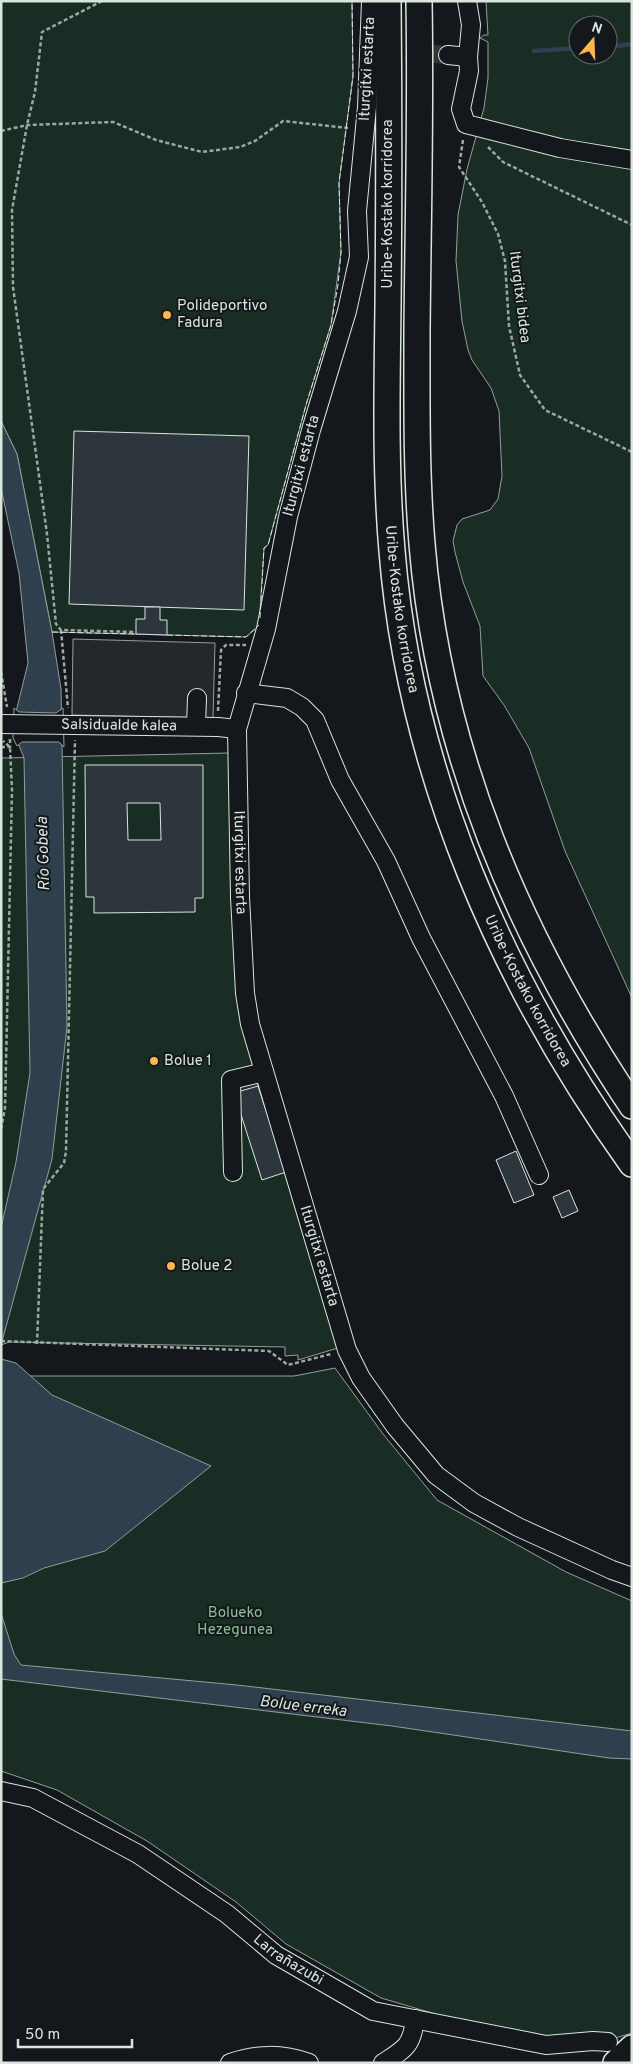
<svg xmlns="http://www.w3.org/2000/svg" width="633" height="2064" viewBox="0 0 633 2064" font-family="Overpass,sans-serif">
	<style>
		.green { fill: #1a2d24; stroke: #939e99; fill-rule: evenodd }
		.parking { fill: #24282b; stroke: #939e99 }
		.water { fill: #2f3f4d; stroke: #939e99 }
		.pier { fill: #14181c; stroke: #939e99 }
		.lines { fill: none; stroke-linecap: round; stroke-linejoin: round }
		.stream { stroke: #2f3f4d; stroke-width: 4.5 }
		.building { fill: #2c363c; stroke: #d8e6dc; fill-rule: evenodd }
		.minor-tunnel { stroke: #313739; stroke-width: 18; stroke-dasharray: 18 9; stroke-linecap: butt }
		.minor-casing { stroke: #d8e6dc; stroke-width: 20 }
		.highway-casing { stroke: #d8e6dc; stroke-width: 28 }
		.path { stroke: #9da8a2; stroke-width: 2.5; stroke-dasharray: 4 2.5; stroke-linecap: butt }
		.minor { stroke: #14181c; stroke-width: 18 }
		.highway { stroke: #14181c; stroke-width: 25 }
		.fence { stroke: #d8e6dc; stroke-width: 1; stroke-dasharray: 6 2.5; stroke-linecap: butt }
		.poi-dot { fill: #ffb74d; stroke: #14181c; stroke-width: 2 }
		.labels { text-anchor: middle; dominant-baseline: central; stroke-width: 4; stroke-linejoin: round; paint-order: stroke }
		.street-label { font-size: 15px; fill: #d8e6dc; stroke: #14181c }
		.poi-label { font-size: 15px; fill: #d8e6dc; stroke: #14181c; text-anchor: start }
		.park-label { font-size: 15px; fill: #8ac095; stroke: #14181c }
		.water-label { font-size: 16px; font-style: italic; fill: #d8e6dc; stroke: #14181c }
	</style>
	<rect width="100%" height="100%" fill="#14181c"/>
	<g class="green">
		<polygon points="1,1 352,1 353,76 339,183 341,252 331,325 306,405 268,545 264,548 259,626 246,637 52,632 17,454 1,421"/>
		<path d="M486,1H632V998L565,851L529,748L504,705L483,676L480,626L463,582L455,552L453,541L457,525L462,519L490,510L498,499L502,476L499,411L491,388L472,360L468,350L462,321L456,261L458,215L467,169L484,108L488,78V42L480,38L484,35H488ZM578,25H608V55H578Z"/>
		<polygon points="229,753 240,996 258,1086 338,1348 298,1360 298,1355 285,1356 285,1347 9,1342 1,1345 1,758"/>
		<polygon points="335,1368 383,1434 437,1500 566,1572 632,1601 632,2033 585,2047 531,2042 381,1998 286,1944 236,1902 147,1841 57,1790 1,1771 1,1376 294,1376"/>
	</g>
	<polygon class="parking" points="73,639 215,643 213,718 72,715"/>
	<g class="water">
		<polygon points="1,421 17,454 52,632 61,689 67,1027 52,1159 1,1345 1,1228 16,1162 30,1073 24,758 16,738 16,712 28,663 19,573 1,488"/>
		<polygon points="1,1359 16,1363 52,1395 211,1466 105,1551 44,1568 23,1578 1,1583"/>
		<polygon points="1,1613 14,1654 21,1665 237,1685 632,1731 632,1759 609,1758 392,1726 1,1679"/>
	</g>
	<polygon class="pier" points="14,708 19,712 56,713 63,708 64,747 59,742 22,742 17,746 13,738"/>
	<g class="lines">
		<g class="stream">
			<polyline points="608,47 632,44"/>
			<polyline points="534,51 578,48"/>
		</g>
	</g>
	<g class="building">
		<polygon points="74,431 249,436 244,610 69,604"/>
		<polygon points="145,607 160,607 160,620 167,620 167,635 136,634 136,619 145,619"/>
		<path d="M85,765H203V898H195V912L94,913V897H86ZM127,803H160L161,840H128Z"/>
		<polygon points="258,1086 286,1172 262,1180 234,1093"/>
		<polygon points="516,1151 534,1195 514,1203 496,1160"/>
		<polygon points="569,1190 578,1211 562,1218 553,1197"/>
	</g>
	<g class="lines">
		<polyline class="minor-tunnel" points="379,50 448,55"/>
		<defs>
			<g id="minor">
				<path id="s1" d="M371,1L367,107L357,211L359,257L347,311L311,430L288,517L266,629L237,729L240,897L245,993L250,1024L347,1350L361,1378L395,1426L436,1475L474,1503L518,1527L612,1570L632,1577"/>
				<polyline points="448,55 468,57 471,25 467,1"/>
				<polyline points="468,57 469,71 461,109 466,124 560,148 632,160"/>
				<polyline points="246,693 287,698 302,707 315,720 340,780 386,861 421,938 504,1096 539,1175"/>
				<path id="s2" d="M1,724L218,727L237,729"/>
				<polyline points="196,726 197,698"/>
				<polyline points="233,1172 231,1080 264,1072"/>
				<path id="s3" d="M1,1791L33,1798L138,1854L227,1914L276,1955L373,2011L546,2045L593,2041L608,2042"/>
				<path d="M230,2063C258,2054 281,2053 309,2063"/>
				<path d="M383,2063C405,2049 412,2046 415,2019"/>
			</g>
			<g id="highway">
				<path id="s4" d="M388,1C389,103 389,205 388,307C387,388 385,470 392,551C410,774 503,984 632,1164"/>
				<path d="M419,1C421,111 418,221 417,331C417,402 416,473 422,544C439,751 518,935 632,1106"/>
				<polyline points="616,2063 632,2048"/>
			</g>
		</defs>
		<use href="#minor" class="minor-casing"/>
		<use href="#highway" class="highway-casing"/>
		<g class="path">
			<polyline points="102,1 42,32 35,92 27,125 12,210 13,287 47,534 56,624 61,630 136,632"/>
			<polyline points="1,131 27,125 113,122 156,140 202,152 240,147 255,141 283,121 348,128"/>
			<polyline points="463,140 459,167 482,202 498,234 505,261 509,326 520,375 545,410 632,452"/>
			<polyline points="488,147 503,162 632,225"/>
			<polyline points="61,630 68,708"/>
			<polyline points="1,672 7,707"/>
			<polyline points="218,711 221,650 226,645 246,645"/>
			<polyline points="1,747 10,747 10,739"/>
			<polyline points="1,1129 5,1108 12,790 10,747 3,741"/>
			<polyline points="1,1341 269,1351 288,1365 331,1354"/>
			<polyline points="37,1344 43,1189 64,1163 66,1151 75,740"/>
		</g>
		<use href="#minor" class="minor"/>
		<use href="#highway" class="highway"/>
		<g class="fence">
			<polyline points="260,618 264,548 268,545 306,405 331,325 338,285 341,252 339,183 353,76 352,1"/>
			<polyline points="52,632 136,634"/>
			<polyline points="167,635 246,637 259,625"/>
		</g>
	</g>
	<g class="poi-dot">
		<circle cx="167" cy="315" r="5"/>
		<circle cx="154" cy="1061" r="5"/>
		<circle cx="171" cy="1266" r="5"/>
	</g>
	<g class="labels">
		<g class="street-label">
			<text transform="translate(368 69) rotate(-87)">Iturgitxi estarta</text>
			<text transform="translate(388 204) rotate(-90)">Uribe-Kostako korridorea</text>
			<text transform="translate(519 297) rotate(83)">Iturgitxi bidea</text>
			<text transform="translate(302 466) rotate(-75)">Iturgitxi estarta</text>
			<text stroke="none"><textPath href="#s4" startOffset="609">Uribe-Kostako korridorea</textPath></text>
			<text stroke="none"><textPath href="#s2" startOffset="118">Salsidualde kalea</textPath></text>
			<text stroke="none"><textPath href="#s1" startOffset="878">Iturgitxi estarta</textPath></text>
			<text stroke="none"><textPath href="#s4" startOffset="1014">Uribe-Kostako korridorea</textPath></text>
			<text stroke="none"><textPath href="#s1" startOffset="1282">Iturgitxi estarta</textPath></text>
			<text stroke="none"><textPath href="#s3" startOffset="336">Larrañazubi</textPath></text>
		</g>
		<g class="poi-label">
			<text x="177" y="306">Polideportivo<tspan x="177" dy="17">Fadura</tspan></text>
			<text x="164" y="1061">Bolue 1</text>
			<text x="181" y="1266">Bolue 2</text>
		</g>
		<g class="park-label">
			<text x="235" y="1613">Bolueko<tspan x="235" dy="17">Hezegunea</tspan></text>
		</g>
		<g class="water-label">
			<text transform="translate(44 854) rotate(-92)">Río Gobela</text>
			<text transform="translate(303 1707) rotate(7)">Bolue erreka</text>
		</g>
	</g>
	<rect width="633" height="2064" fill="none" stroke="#d8e6dc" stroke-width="5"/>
	<g transform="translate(593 40) rotate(19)"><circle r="24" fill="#14181c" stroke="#626a69"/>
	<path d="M0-4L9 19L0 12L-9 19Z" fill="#ffb74d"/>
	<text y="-8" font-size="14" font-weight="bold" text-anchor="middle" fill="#d8e6dc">N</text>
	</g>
	<path d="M18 2039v8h114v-8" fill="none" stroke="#d8e6dc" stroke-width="2.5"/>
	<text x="25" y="2039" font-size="15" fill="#d8e6dc" stroke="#14181c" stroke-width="4" paint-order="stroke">50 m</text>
</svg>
